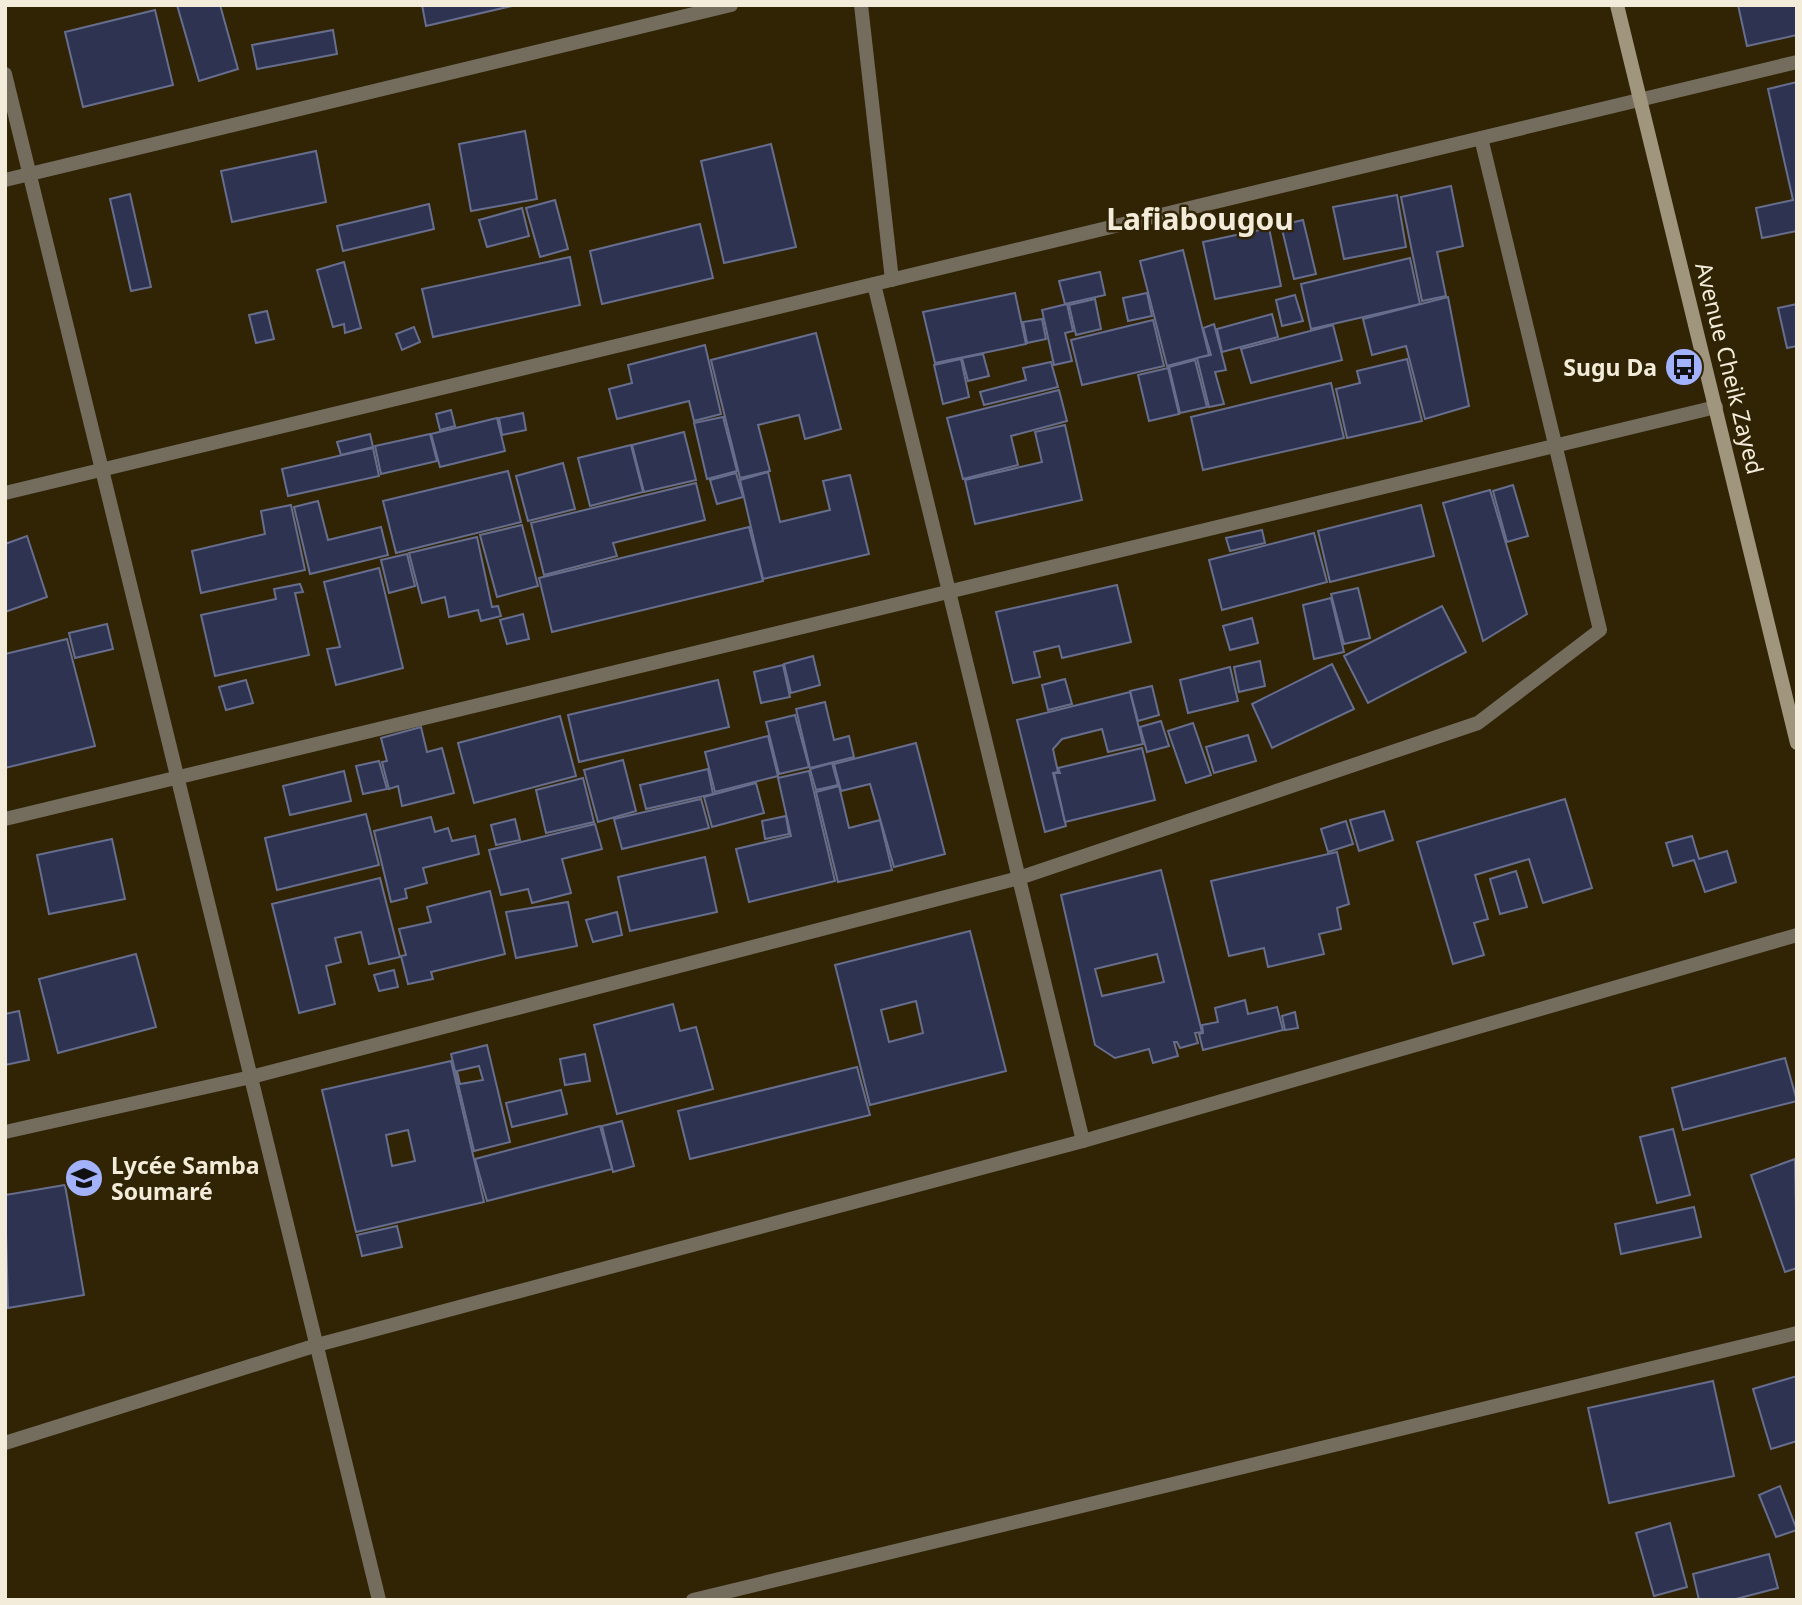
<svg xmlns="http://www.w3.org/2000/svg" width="1802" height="1605" viewBox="0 0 1802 1605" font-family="'Noto Sans',sans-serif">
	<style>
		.building { fill: #2d3351; stroke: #676e8d; stroke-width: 2; fill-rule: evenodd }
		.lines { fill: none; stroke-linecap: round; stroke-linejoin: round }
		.street { stroke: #746d5e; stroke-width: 14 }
		.secondary { stroke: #a0967e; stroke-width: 14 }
		.labels { text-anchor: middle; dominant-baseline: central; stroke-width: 5; stroke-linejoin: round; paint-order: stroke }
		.poi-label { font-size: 23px; font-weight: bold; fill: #f3ecda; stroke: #302405; text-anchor: end }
		.street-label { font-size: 23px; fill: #f3ecda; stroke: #302405 }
		.district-label { font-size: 30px; font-weight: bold; fill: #f3ecda; stroke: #302405 }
	</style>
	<rect width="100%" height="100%" fill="#302405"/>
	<g class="building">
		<polygon points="177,5 220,5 238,69 199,81"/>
		<polygon points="422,5 516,5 426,26"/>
		<polygon points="1738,5 1797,5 1797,35 1747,46"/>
		<polygon points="155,10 173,85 83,107 65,32"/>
		<polygon points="333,30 337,54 257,69 252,45"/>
		<polygon points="1797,82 1797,231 1762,238 1756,208 1793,200 1768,89"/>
		<polygon points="525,131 537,199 471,211 459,144"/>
		<polygon points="771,144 796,247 724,263 701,161"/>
		<polygon points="316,151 326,202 232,222 221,171"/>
		<polygon points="1451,186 1463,246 1437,252 1446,296 1422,301 1401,197"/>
		<polygon points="130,194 151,287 131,291 110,199"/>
		<polygon points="1397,195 1406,247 1344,259 1333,207"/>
		<polygon points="555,200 568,249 540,257 526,208"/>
		<polygon points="429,204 434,229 343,251 337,226"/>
		<polygon points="522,208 529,236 487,247 479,220"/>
		<polygon points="1303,220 1316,274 1294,279 1281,225"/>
		<polygon points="700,224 713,278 602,304 590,251"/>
		<polygon points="1269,228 1281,286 1215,299 1203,242"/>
		<polygon points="1183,250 1209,355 1167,366 1140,261"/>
		<polygon points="570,257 580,305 433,337 422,289"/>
		<polygon points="1410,258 1420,304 1311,329 1301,284"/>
		<polygon points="344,262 361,328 345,333 344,324 333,327 317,270"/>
		<polygon points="1100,272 1105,295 1065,304 1059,281"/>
		<polygon points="1015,293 1026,344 935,363 923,312"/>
		<polygon points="1147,293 1152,316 1128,321 1123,298"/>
		<polygon points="1295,295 1303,321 1282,326 1276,300"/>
		<polygon points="1448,297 1469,406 1425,419 1406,346 1372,355 1363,319"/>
		<polygon points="1095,299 1101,329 1076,335 1069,305"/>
		<polygon points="1067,304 1073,331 1065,333 1072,361 1054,365 1042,310"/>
		<polygon points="1797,304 1797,346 1787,348 1778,308"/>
		<polygon points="267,311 274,339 256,343 249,315"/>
		<polygon points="1272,314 1278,337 1222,352 1217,329"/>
		<polygon points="1042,319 1046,339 1027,343 1023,322"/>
		<polygon points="1153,320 1164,366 1082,385 1071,340"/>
		<polygon points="1214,324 1226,370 1215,372 1224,404 1209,407 1197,358 1211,355 1203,328"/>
		<polygon points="1333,325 1342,360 1251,383 1241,349"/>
		<polygon points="414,327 420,342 402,350 396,334"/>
		<polygon points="816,333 841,429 805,439 799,415 758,425 770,471 740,478 711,360"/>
		<polygon points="705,345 721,414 694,421 689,401 617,419 609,389 632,383 628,365"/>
		<polygon points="983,354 989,376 968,381 962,358"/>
		<polygon points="961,359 969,397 943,404 934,365"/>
		<polygon points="1407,359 1422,421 1347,438 1336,389 1360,383 1357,371"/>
		<polygon points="1195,360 1207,407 1180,413 1169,367"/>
		<polygon points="1051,362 1058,387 984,405 980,392 1026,380 1023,368"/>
		<polygon points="1168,368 1179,414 1149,421 1138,375"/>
		<polygon points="1331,383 1344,438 1203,470 1191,417"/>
		<polygon points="1059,390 1067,421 1011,436 1018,465 963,479 947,418"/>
		<polygon points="451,410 455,426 440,430 436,414"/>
		<polygon points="523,413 526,430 502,435 499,418"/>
		<polygon points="723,417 737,471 707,479 694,423"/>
		<polygon points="497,418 505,451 440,467 431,434"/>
		<polygon points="1065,425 1082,500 975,524 965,480 1042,462 1035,432"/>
		<polygon points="684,432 696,480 644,492 632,445"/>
		<polygon points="370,434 373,447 341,455 337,442"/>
		<polygon points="430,434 437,461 381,474 375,446"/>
		<polygon points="631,445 643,492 590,506 578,458"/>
		<polygon points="373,448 379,476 288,496 282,469"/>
		<polygon points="563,463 575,509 528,521 516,476"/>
		<polygon points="508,471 521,522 396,553 383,501"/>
		<polygon points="768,472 780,522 830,510 823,481 850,475 869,554 763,579 740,480"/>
		<polygon points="736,473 743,497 717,504 710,480"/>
		<polygon points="696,483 705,520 613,543 617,556 544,575 531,523"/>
		<polygon points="1513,485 1528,536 1507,542 1493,491"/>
		<polygon points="1490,490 1527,614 1483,641 1443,503"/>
		<polygon points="318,501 328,540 381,527 388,555 310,574 294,507"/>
		<polygon points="291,505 305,570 201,593 192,551 265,534 261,511"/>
		<polygon points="1421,505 1434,556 1330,582 1318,531"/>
		<polygon points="522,525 538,586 497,597 480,535"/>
		<polygon points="749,527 763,581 552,632 539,578"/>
		<polygon points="1262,530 1265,543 1230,551 1226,538"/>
		<polygon points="1314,533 1327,582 1222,610 1209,560"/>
		<polygon points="27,536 47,597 5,612 5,544"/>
		<polygon points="477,537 492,607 498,606 501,616 481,621 478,610 449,617 445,597 422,603 409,553"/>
		<polygon points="407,554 415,586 389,593 381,560"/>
		<polygon points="379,568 403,668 336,685 327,649 340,647 324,582"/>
		<polygon points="300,584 303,592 295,593 309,655 215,676 201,615 276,599 274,589"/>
		<polygon points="1117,585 1131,642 1062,658 1059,646 1034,652 1040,677 1013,683 996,612"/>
		<polygon points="1358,588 1370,638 1344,644 1331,594"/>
		<polygon points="1331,598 1344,652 1314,659 1303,605"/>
		<polygon points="1442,606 1466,652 1368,703 1344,656"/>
		<polygon points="523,614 529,639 507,644 500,620"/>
		<polygon points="1252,618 1258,643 1230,650 1223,626"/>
		<polygon points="107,624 113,649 75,658 69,633"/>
		<polygon points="67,639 95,746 5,768 5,654"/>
		<polygon points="813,656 820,685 791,693 784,664"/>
		<polygon points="1260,661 1265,686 1239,692 1234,667"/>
		<polygon points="1332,664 1354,709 1272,748 1252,704"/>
		<polygon points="783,665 790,697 761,703 754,672"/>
		<polygon points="1230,667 1238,701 1188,713 1180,680"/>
		<polygon points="1065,679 1072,704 1048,710 1042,685"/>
		<polygon points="246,680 253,703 226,710 219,687"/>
		<polygon points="718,680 729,727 579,762 568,715"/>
		<polygon points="1152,686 1159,715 1138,721 1130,691"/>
		<polygon points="1130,692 1143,744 1108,752 1102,729 1062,739 1053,749 1058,772 1053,773 1066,826 1045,832 1017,720"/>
		<polygon points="825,702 834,740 849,736 854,757 810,768 796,709"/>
		<polygon points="795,715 809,767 779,774 766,722"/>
		<polygon points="560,716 576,776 474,803 458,743"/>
		<polygon points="1161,721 1169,746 1147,752 1140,727"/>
		<polygon points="1193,723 1211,775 1186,783 1168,731"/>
		<polygon points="421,727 427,752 442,748 454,793 402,806 398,786 389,789 382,762 387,761 381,738"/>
		<polygon points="1248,735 1256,761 1214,773 1206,747"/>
		<polygon points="768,736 778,776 715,792 705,752"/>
		<polygon points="916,743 945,854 894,867 870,784 841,791 834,764"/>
		<polygon points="1142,748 1155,800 1065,822 1054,773 1060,773 1058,768"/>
		<polygon points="623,760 636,811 598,822 584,770"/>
		<polygon points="379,761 387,789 363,794 356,766"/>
		<polygon points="832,763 838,785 816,790 810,769"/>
		<polygon points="708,769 713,794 646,809 640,785"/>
		<polygon points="344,771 351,801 290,815 283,786"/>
		<polygon points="809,771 835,881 749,902 736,849 791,836 778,778"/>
		<polygon points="583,778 594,822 546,833 536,790"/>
		<polygon points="756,783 764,813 712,827 704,797"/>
		<polygon points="839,786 849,828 880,820 892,870 838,882 816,792"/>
		<polygon points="701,799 709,828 622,849 614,819"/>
		<polygon points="1565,799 1592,888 1543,903 1529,859 1475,875 1488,919 1474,923 1484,955 1453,964 1417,842"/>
		<polygon points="1384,811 1393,840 1359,851 1350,820"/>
		<polygon points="366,814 379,865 277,890 265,838"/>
		<polygon points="786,816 789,834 765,839 762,821"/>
		<polygon points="431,817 435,832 448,828 452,841 475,836 479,854 423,868 427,883 405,889 407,898 391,902 374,831"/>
		<polygon points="515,819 520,840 496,845 491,825"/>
		<polygon points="1346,821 1353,844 1328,852 1321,829"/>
		<polygon points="595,824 602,849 562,859 571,893 532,903 528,889 501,895 489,850"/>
		<polygon points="1692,836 1699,859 1727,851 1736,882 1705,892 1694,860 1673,866 1666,843"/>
		<polygon points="112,839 125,899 49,914 37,855"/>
		<polygon points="1337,852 1349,904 1337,908 1341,929 1319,934 1324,954 1268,967 1264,948 1229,956 1211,881"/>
		<polygon points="705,857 717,912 630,931 618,877"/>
		<path d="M1161,870L1202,1032L1195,1033L1198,1043L1180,1048L1177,1042H1174L1178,1056L1153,1063L1149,1049L1115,1058L1095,1045L1061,895ZM1157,954L1164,982L1102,996L1095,969Z"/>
		<polygon points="1516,871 1527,907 1500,914 1490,879"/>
		<polygon points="380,878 400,957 369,964 361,932 335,938 341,962 326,966 335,1004 299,1013 272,904"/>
		<polygon points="490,891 505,954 431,972 433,979 408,984 401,956 406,955 399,929 431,922 427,907"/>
		<polygon points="568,902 577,946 516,958 506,912"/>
		<polygon points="617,912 622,935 593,942 586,920"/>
		<path d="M970,931L1006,1071L870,1105L835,965ZM916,1001L923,1033L889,1042L881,1010Z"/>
		<polygon points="136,954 156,1027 58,1053 39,979"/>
		<polygon points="394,970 398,987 379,991 374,975"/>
		<polygon points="1245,1000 1248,1014 1277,1007 1283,1030 1203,1050 1199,1034 1203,1033 1202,1025 1218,1022 1215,1008"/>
		<polygon points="673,1004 680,1031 696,1027 713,1089 617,1114 594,1025"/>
		<polygon points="19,1011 29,1060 5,1065 5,1014"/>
		<polygon points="1295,1012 1298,1028 1285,1030 1282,1016"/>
		<path d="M487,1045L510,1142L474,1151L451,1054ZM479,1066L483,1080L460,1084L457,1071Z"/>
		<polygon points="585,1054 590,1081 565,1085 560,1059"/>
		<polygon points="1785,1058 1797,1101 1683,1130 1672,1088"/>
		<path d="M451,1061L484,1202L356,1232L322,1090ZM408,1130L415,1161L392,1166L386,1135Z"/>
		<polygon points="857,1067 870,1115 690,1159 678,1111"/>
		<polygon points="561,1090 567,1114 512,1127 506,1103"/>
		<polygon points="622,1121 634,1166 613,1172 602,1126"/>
		<polygon points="600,1126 612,1169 487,1201 475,1159"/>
		<polygon points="1673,1129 1690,1195 1657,1203 1640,1137"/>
		<polygon points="1795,1159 1797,1268 1785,1272 1751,1175"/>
		<polygon points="65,1185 84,1295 8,1308 5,1195"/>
		<polygon points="1694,1207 1701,1237 1621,1254 1615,1224"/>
		<polygon points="397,1226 402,1247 362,1256 357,1235"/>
		<polygon points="1797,1376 1797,1441 1771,1449 1753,1389"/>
		<polygon points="1713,1381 1734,1476 1609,1503 1588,1408"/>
		<polygon points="1780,1486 1797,1530 1776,1537 1759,1495"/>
		<polygon points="1670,1523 1687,1587 1654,1596 1636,1533"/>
		<polygon points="1769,1554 1778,1588 1732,1600 1699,1600 1693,1574"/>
	</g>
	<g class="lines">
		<g class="street">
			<polyline points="861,5 892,280"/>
			<polyline points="5,74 379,1600"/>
			<polyline points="5,180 731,5"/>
			<polyline points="874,284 1083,1141"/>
			<polyline points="5,493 1797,62"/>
			<polyline points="5,819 1716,407"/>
			<polyline points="5,1132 251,1077 1019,878 1478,723 1600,630 1481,138"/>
			<polyline points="5,1443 317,1345 1083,1141 1797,935"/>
			<polyline points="693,1600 1797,1333"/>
		</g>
		<polyline class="secondary" points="1617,5 1797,743"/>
	</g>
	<defs>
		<symbol id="bus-disc" viewBox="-11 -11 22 22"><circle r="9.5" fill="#a3b2fc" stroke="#302405"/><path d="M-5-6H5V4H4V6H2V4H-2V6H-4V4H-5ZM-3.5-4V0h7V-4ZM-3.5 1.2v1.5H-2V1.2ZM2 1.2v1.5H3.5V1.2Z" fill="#111"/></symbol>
		<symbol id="school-disc" viewBox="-11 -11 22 22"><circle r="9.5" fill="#a3b2fc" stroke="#302405"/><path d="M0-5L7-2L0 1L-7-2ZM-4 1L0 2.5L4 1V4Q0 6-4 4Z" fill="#111"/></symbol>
	</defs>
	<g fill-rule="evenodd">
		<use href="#bus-disc" x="1662" y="345" width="44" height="44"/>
		<use href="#school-disc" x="62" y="1156" width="44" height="44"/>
	</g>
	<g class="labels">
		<g class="poi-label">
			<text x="1657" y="367">Sugu Da</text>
			<text x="111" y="1165" text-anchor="start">Lycée Samba<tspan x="111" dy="26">Soumaré</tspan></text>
		</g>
		<g class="street-label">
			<text transform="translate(1730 368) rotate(76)">Avenue Cheik Zayed</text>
		</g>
		<g class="district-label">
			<text x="1200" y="218">Lafiabougou</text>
		</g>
	</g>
	<rect width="1802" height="1605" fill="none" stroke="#f3ecda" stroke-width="14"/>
</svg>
